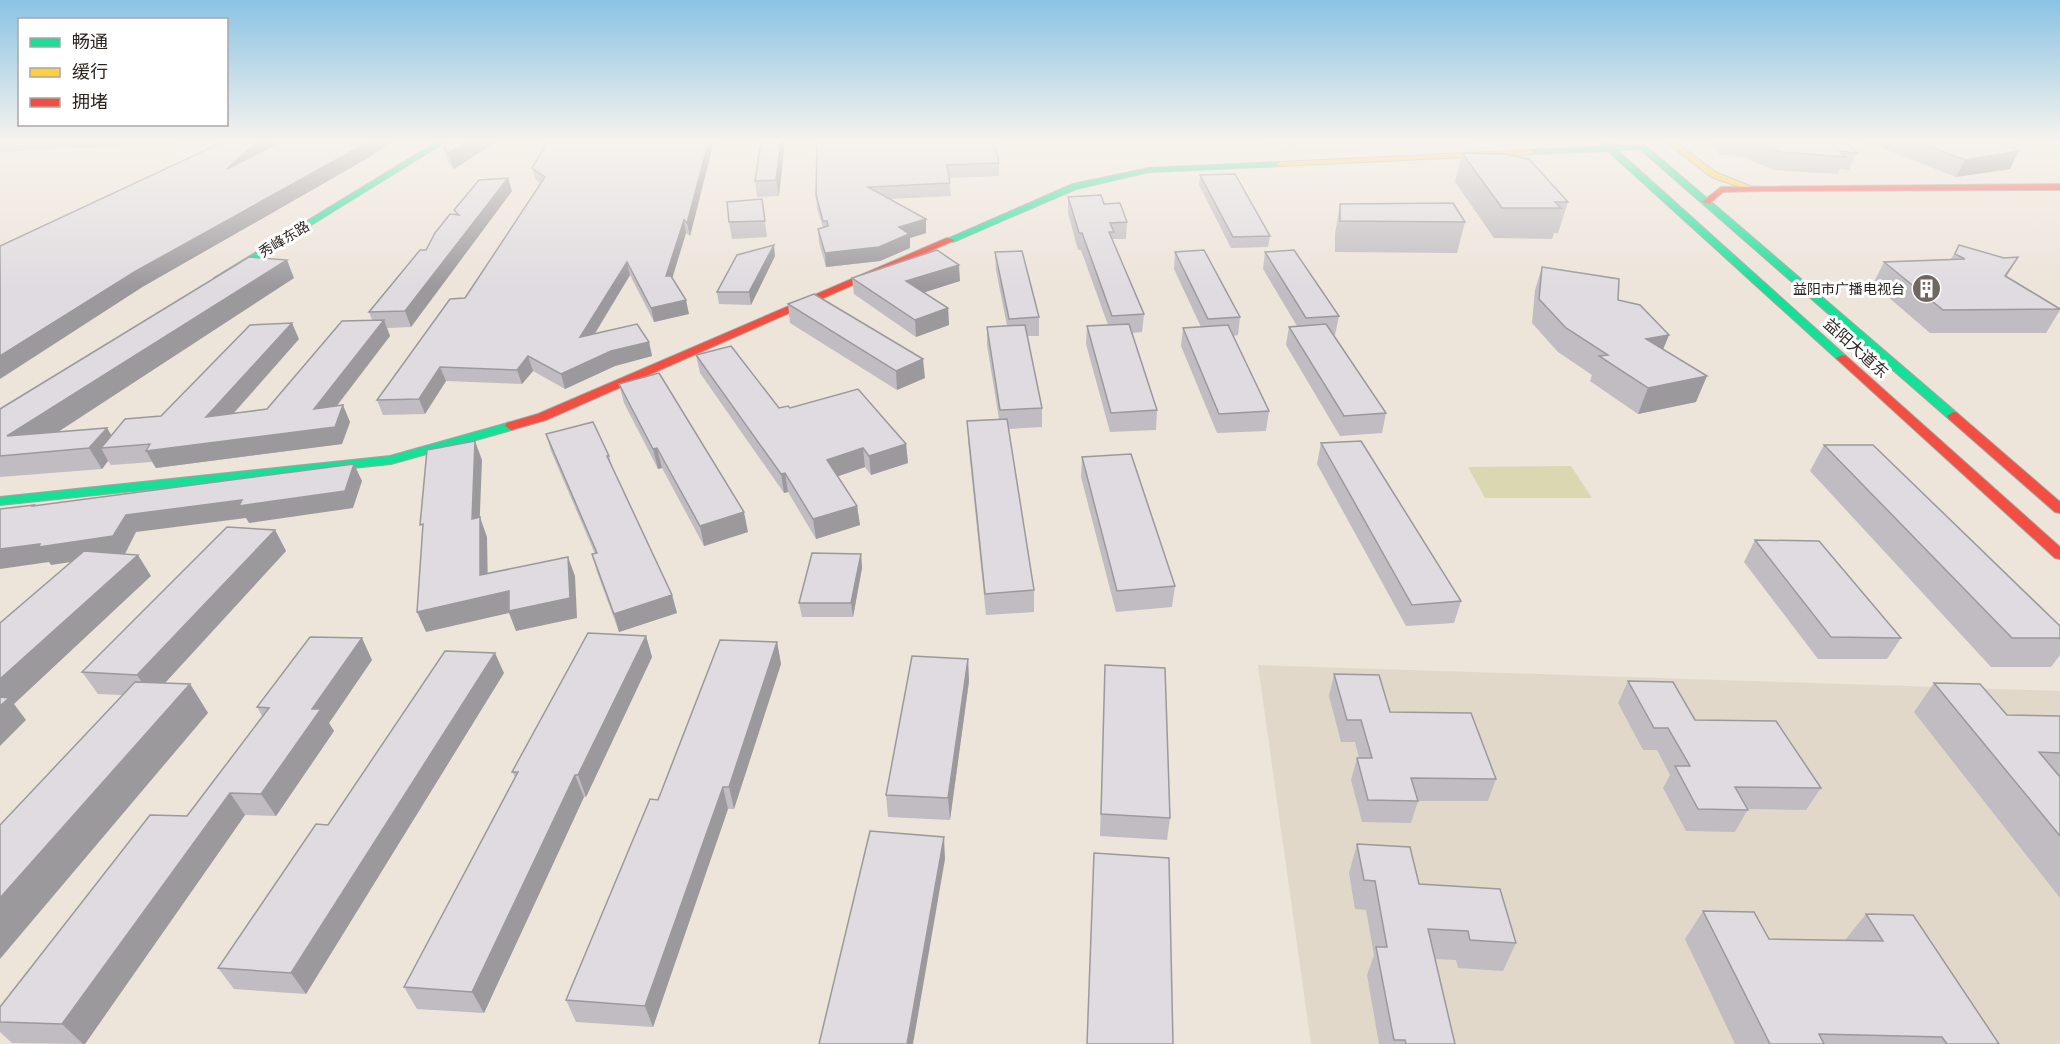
<svg xmlns="http://www.w3.org/2000/svg" width="2060" height="1044" viewBox="0 0 2060 1044" font-family="'DM Sans','Noto Sans SC',sans-serif">
	<style>
		.commercial { fill: #e2d8c9 }
		.green { fill: #d9d8b1 }
		.lines { fill: none; stroke-linecap: round; stroke-linejoin: round }
		.fast-casing { stroke: #a9a39b; stroke-width: 2 }
		.slow-casing { stroke: #a9a39b; stroke-width: 2 }
		.jam-casing { stroke: #a9a39b; stroke-width: 2 }
		.fast { fill: #16e098; fill-rule: evenodd }
		.slow { fill: #ffcf43; fill-rule: evenodd }
		.jam { fill: #f24e42; fill-rule: evenodd }
		.wall { fill: #c0bcc1 }
		.shaded-wall { fill: #9c999d }
		.building { fill: #dfdbe0; stroke: #9c999d; stroke-width: 1.5 }
		.labels { text-anchor: middle; dominant-baseline: central; stroke-width: 6; stroke-linejoin: round; paint-order: stroke }
		.far-street-label { font-size: 14px; fill: #2b241e; stroke: #fff }
		.far-poi-label { font-size: 14px; fill: #2b241e; stroke: #fff; text-anchor: end }
		.street-label { font-size: 16px; fill: #2b241e; stroke: #fff }
	</style>
	<rect width="100%" height="100%" fill="#ede4da"/>
	<g class="commercial">
		<polygon points="1255,141 1513,141 1297,155 1257,143"/>
		<polygon points="1258,665 2060,691 2060,1044 1311,1044"/>
	</g>
	<polygon class="green" points="1571,466 1592,498 1485,498 1468,467"/>
	<g class="lines">
		<defs>
			<g id="fast">
				<polygon points="438,141 447,141 222,280 214,278"/>
				<polygon points="1598,141 1606,141 1612,146 1645,145 1957,413 1959,416 1957,419 1949,419 1640,149 1617,150 1846,356 1846,360 1838,360 1608,151 1530,154 1526,152 1530,150 1603,146"/>
				<polygon points="1280,162 1283,162 1283,166 1149,172 1076,189 953,242 945,240 1073,184 1149,168"/>
				<polygon points="511,422 517,426 515,429 391,464 0,505 0,497 390,456"/>
			</g>
			<g id="slow">
				<polygon points="1665,141 1674,141 1717,173 1750,186 1746,189 1711,177"/>
				<polygon points="1530,150 1533,150 1533,154 1280,166 1276,164 1280,162"/>
			</g>
			<g id="jam">
				<polygon points="2060,184 2060,190 1762,191 1723,192 1709,204 1702,202 1721,187"/>
				<polygon points="947,238 955,240 546,420 511,430 505,426 507,423 538,414"/>
				<polygon points="1842,355 1846,356 2060,547 2060,559 2055,558 1838,360 1836,358"/>
				<polygon points="1953,412 1957,413 2060,502 2060,513 2055,512 1949,419 1947,416"/>
			</g>
		</defs>
		<use href="#fast" class="fast-casing"/>
		<use href="#slow" class="slow-casing"/>
		<use href="#jam" class="jam-casing"/>
		<use href="#fast" class="fast"/>
		<use href="#slow" class="slow"/>
		<use href="#jam" class="jam"/>
	</g>
	<g class="wall">
		<polygon points="0,141 276,141 268,148 368,158 144,286 224,141 0,152"/>
		<polygon points="448,141 497,141 454,169 448,162 443,146"/>
		<polygon points="548,141 714,141 690,236 686,233 672,278 689,314 654,322 630,275 595,334 649,342 652,356 615,366 565,389 533,371 522,384 446,381 425,414 383,415 377,400 465,298 541,184 536,180 532,168"/>
		<polygon points="761,141 785,141 779,196 757,197 755,181"/>
		<polygon points="817,141 999,163 999,176 949,178 951,196 890,199 926,219 926,233 910,238 910,248 880,261 826,267 819,243 818,229 823,227 817,209 816,195"/>
		<polygon points="1275,141 1359,141 1288,145"/>
		<polygon points="1698,141 1845,141 1857,153 1849,170 1840,169 1838,174 1775,170 1742,157 1720,155 1712,143 1699,142"/>
		<polygon points="1864,141 2000,141 2010,169 1956,177"/>
		<polygon points="2001,141 2017,141 2014,146"/>
		<polygon points="1462,153 1568,202 1558,233 1554,233 1552,239 1494,238 1455,182"/>
		<polygon points="1200,175 1270,236 1268,247 1231,248 1199,185"/>
		<polygon points="512,191 411,327 387,328 390,336 337,406 350,422 342,444 156,468 152,462 111,465 108,461 102,469 0,477 0,409 294,278 58,432 111,435 161,416 299,339 234,413 267,409 372,320 369,312 426,250 456,215 454,210"/>
		<polygon points="1068,197 1104,204 1127,222 1126,239 1113,239 1113,241 1144,314 1142,332 1132,333 1157,410 1156,430 1110,432 1086,344 1087,326 1108,325 1081,250 1078,250 1068,213"/>
		<polygon points="762,199 767,237 732,239 729,222"/>
		<polygon points="1340,204 1465,222 1457,253 1335,252 1335,234"/>
		<polygon points="1959,245 2004,258 2018,257 2007,276 2060,308 2060,310 2046,333 1930,333 1873,284 1884,262 1951,259"/>
		<polygon points="995,252 1039,317 1039,336 1027,336 1042,408 1042,427 1008,429 1034,590 1034,612 986,615 968,441 967,421 999,419 987,345 987,327 1007,326 996,270"/>
		<polygon points="1175,252 1240,317 1238,335 1233,336 1269,411 1266,431 1217,433 1181,346 1183,328 1201,327 1174,269"/>
		<polygon points="1265,252 1339,316 1335,335 1334,335 1386,413 1382,433 1340,436 1286,345 1289,327 1297,326 1263,269"/>
		<polygon points="775,256 751,305 719,304 717,292"/>
		<polygon points="1542,267 1618,300 1669,335 1663,349 1696,402 1638,414 1590,381 1592,375 1558,352 1532,323 1535,290"/>
		<polygon points="852,278 960,281 923,292 948,308 949,325 916,337 854,294"/>
		<polygon points="788,304 925,378 897,390 790,323"/>
		<polygon points="696,355 779,408 790,408 906,444 908,463 871,475 865,467 838,476 857,506 860,525 816,539 788,492 784,493 700,373"/>
		<polygon points="619,384 748,532 704,546 662,468 658,469 624,403"/>
		<polygon points="546,434 609,456 613,469 672,595 677,613 619,632 597,572 592,554 595,554 551,451"/>
		<polygon points="1321,443 1461,601 1454,623 1406,626 1317,464"/>
		<polygon points="1824,445 2060,626 2060,655 2051,667 1991,667 1810,471"/>
		<polygon points="1082,457 1175,586 1172,607 1116,612 1081,477"/>
		<polygon points="275,530 286,551 165,683 190,684 208,713 122,695 98,694 82,672"/>
		<polygon points="1755,540 1901,638 1887,659 1818,659 1744,562"/>
		<polygon points="861,554 862,568 853,617 802,617 799,603"/>
		<polygon points="646,636 652,657 586,797 584,797 484,1013 417,1009 404,987 515,777 512,772"/>
		<polygon points="777,642 781,664 734,809 728,809 653,1027 576,1022 566,1000 658,800"/>
		<polygon points="968,659 969,681 950,820 888,817 886,795"/>
		<polygon points="372,660 329,723 334,731 276,816 245,815 85,1044 12,1043 0,1032 0,1007 187,816 262,716 257,707"/>
		<polygon points="1105,665 1170,818 1167,840 1100,836"/>
		<polygon points="504,673 306,994 234,989 218,968 328,825"/>
		<polygon points="1334,674 1390,712 1496,779 1488,801 1418,801 1411,823 1362,822 1351,780 1357,758 1359,758 1355,742 1341,742 1329,696"/>
		<polygon points="1628,681 1695,720 1821,788 1806,810 1748,809 1735,832 1686,831 1663,788 1670,775 1657,750 1643,750 1618,703"/>
		<polygon points="1934,683 2007,715 2060,716 2060,898 1914,712"/>
		<polygon points="1357,844 1419,884 1516,943 1503,971 1458,968 1456,960 1435,959 1455,1044 1379,1044 1367,975 1374,955 1366,910 1355,909 1349,873"/>
		<polygon points="1703,911 1769,939 1845,940 1866,914 1999,1044 1735,1044 1685,939"/>
	</g>
	<g class="shaded-wall">
		<polygon points="257,141 276,141 233,182 227,169"/>
		<polygon points="370,141 394,141 368,158 144,286 0,379 0,356 136,271"/>
		<polygon points="468,141 497,141 454,169 448,153"/>
		<polygon points="709,141 714,141 690,236 687,223"/>
		<polygon points="781,141 785,141 779,196 776,180"/>
		<polygon points="2019,151 2010,169 1956,177 1965,160"/>
		<polygon points="508,178 512,191 411,327 405,311"/>
		<polygon points="926,219 926,233 910,238 910,248 880,261 826,267 825,253"/>
		<polygon points="684,220 686,233 669,289 666,276"/>
		<polygon points="774,245 775,256 751,305 749,292"/>
		<polygon points="287,260 294,278 24,454 7,436"/>
		<polygon points="627,262 630,275 584,351 580,337"/>
		<polygon points="959,265 960,281 907,298 906,281"/>
		<polygon points="686,300 689,314 654,322 651,308"/>
		<polygon points="948,308 949,325 916,337 915,320"/>
		<polygon points="384,320 390,336 321,426 314,409"/>
		<polygon points="292,323 299,339 215,434 206,417"/>
		<polygon points="1669,335 1659,359 1646,339"/>
		<polygon points="649,342 652,356 615,366 565,389 561,374 611,351"/>
		<polygon points="528,356 533,371 522,384 517,370"/>
		<polygon points="923,359 925,378 897,390 896,371"/>
		<polygon points="440,367 446,381 425,414 419,399"/>
		<polygon points="1707,376 1696,402 1638,414 1648,388"/>
		<polygon points="343,405 350,422 342,444 156,468 146,451"/>
		<polygon points="107,428 118,446 101,448 108,461 102,469 89,448"/>
		<polygon points="475,441 482,460 479,538 472,519"/>
		<polygon points="906,444 908,463 871,475 869,456"/>
		<polygon points="657,448 662,468 658,469 653,449"/>
		<polygon points="863,448 865,467 830,479 827,460"/>
		<polygon points="354,464 362,481 353,508 249,523 246,518 136,532 125,554 51,565 49,562 0,569 0,549 126,515"/>
		<polygon points="785,473 788,492 784,493 781,474"/>
		<polygon points="857,506 860,525 816,539 813,519"/>
		<polygon points="744,512 748,532 704,546 700,526"/>
		<polygon points="480,517 487,537 488,595 480,575"/>
		<polygon points="275,530 286,551 152,697 137,675"/>
		<polygon points="861,554 862,568 853,617 851,603"/>
		<polygon points="138,555 151,576 14,704 26,720 0,746 0,679"/>
		<polygon points="568,557 575,576 577,618 516,631 509,613 426,632 417,612"/>
		<polygon points="672,595 677,613 619,632 614,614"/>
		<polygon points="646,636 652,657 586,797 578,775"/>
		<polygon points="362,638 372,660 329,723 334,731 276,816 261,794 312,709"/>
		<polygon points="777,642 781,664 734,809 729,787"/>
		<polygon points="495,653 504,673 306,994 291,973"/>
		<polygon points="968,659 969,681 950,820 948,798"/>
		<polygon points="190,684 208,713 0,959 0,898"/>
		<polygon points="575,775 584,797 484,1013 472,992"/>
		<polygon points="723,787 728,809 653,1027 645,1006"/>
		<polygon points="230,793 245,815 85,1044 83,1044 62,1024"/>
		<polygon points="944,837 945,859 913,1044 907,1044"/>
	</g>
	<g class="building">
		<polygon points="225,141 257,141 227,169 282,141 370,141 136,271 0,356 0,246"/>
		<polygon points="448,141 468,141 448,153 443,146"/>
		<polygon points="548,141 709,141 687,223 684,220 666,276 671,276 686,300 651,308 627,262 580,337 637,324 649,342 611,351 561,374 528,356 517,370 440,367 419,399 377,400 450,299 465,298 545,177 532,168"/>
		<polygon points="761,141 781,141 776,180 755,181"/>
		<polygon points="817,141 994,141 999,163 947,165 950,183 868,187 926,219 899,227 909,234 879,247 825,253 818,229 828,226 827,221 823,221 816,195"/>
		<polygon points="1752,141 1845,141 1857,153 1840,151 1846,157 1782,152"/>
		<polygon points="1916,141 2000,141 2019,151 1965,160"/>
		<polygon points="1462,153 1505,154 1529,159 1568,202 1555,202 1561,208 1502,208"/>
		<polygon points="1235,174 1270,236 1233,237 1200,175"/>
		<polygon points="508,178 405,311 369,312 420,250 426,250 435,233 450,214 459,215 454,210 479,180"/>
		<polygon points="1101,195 1104,204 1120,203 1127,222 1110,223 1114,232 1109,232 1144,314 1112,316 1082,233 1079,233 1068,197"/>
		<polygon points="762,199 765,221 729,222 727,202"/>
		<polygon points="1453,203 1465,222 1340,221 1340,204"/>
		<polygon points="774,245 749,292 717,292 737,255"/>
		<polygon points="1959,245 2004,258 2018,257 2005,276 2060,309 1943,310 1884,262 1965,259 1955,254"/>
		<polygon points="937,250 959,265 906,281 948,308 915,320 852,278"/>
		<polygon points="1204,250 1240,317 1208,319 1175,252"/>
		<polygon points="1294,250 1339,316 1306,318 1265,252"/>
		<polygon points="1022,251 1039,317 1009,319 995,252"/>
		<polygon points="249,257 287,260 7,436 107,428 89,448 0,456 0,409"/>
		<polygon points="1542,267 1619,279 1618,300 1640,305 1669,335 1646,339 1707,376 1648,388 1599,356 1608,355 1566,328 1539,299"/>
		<polygon points="814,294 923,359 896,371 788,304"/>
		<polygon points="384,320 314,409 343,405 335,427 146,451 150,444 101,448 125,419 161,416 250,325 292,323 206,417 267,409 342,321"/>
		<polygon points="1129,324 1157,410 1111,413 1087,326"/>
		<polygon points="1326,324 1386,413 1344,416 1289,327"/>
		<polygon points="1025,325 1042,408 1000,410 987,327"/>
		<polygon points="1228,325 1269,411 1219,414 1183,328"/>
		<polygon points="731,346 779,408 788,406 790,408 858,389 906,444 869,456 863,448 827,460 857,506 813,519 785,473 781,474 696,355"/>
		<polygon points="659,373 744,512 700,526 657,448 653,449 619,384"/>
		<polygon points="1007,419 1034,590 985,594 967,421"/>
		<polygon points="593,422 609,456 607,456 672,595 614,614 592,554 597,553 546,434"/>
		<polygon points="475,441 472,519 480,517 480,575 568,557 570,598 509,611 509,591 417,612 423,524 420,525 427,450"/>
		<polygon points="1361,441 1461,601 1412,605 1321,443"/>
		<polygon points="1824,445 1873,445 2060,626 2060,638 2012,638"/>
		<polygon points="1131,454 1175,586 1117,591 1082,457"/>
		<polygon points="354,464 345,491 239,506 242,500 126,515 113,536 39,547 40,544 0,549 0,509 34,505 33,506"/>
		<polygon points="227,527 275,530 137,675 82,672"/>
		<polygon points="1755,540 1819,541 1901,638 1831,637"/>
		<polygon points="84,551 138,555 0,679 0,623"/>
		<polygon points="812,553 861,554 851,603 799,603"/>
		<polygon points="588,633 646,636 578,775 575,775 472,992 404,987 518,772 512,772"/>
		<polygon points="310,637 362,638 312,709 321,709 261,794 230,793 62,1024 0,1022 0,1007 150,815 187,816 269,708 257,707"/>
		<polygon points="720,640 777,642 729,787 723,787 645,1006 566,1000 650,799 658,800"/>
		<polygon points="445,651 495,653 291,973 218,968 316,824 328,825"/>
		<polygon points="912,656 968,659 948,798 886,795"/>
		<polygon points="1105,665 1165,668 1170,818 1101,814"/>
		<polygon points="1334,674 1379,675 1390,712 1471,713 1496,779 1411,778 1418,801 1368,800 1357,758 1372,758 1361,720 1347,720"/>
		<polygon points="1628,681 1673,682 1695,720 1776,721 1821,788 1735,787 1748,810 1698,809 1675,766 1690,766 1668,728 1654,728"/>
		<polygon points="135,682 190,684 0,898 0,825"/>
		<polygon points="1934,683 1980,684 2007,715 2060,716 2060,753 2039,752 2060,777 2060,836"/>
		<polygon points="0,697 9,698 0,706"/>
		<polygon points="870,831 944,837 907,1044 819,1044"/>
		<polygon points="1357,844 1410,847 1419,884 1500,889 1516,943 1470,940 1468,931 1428,929 1455,1044 1406,1044 1405,1040 1394,1040 1376,947 1387,947 1375,881 1364,880"/>
		<polygon points="1094,853 1169,858 1173,1044 1087,1044"/>
		<polygon points="1703,911 1754,912 1769,939 1883,941 1866,914 1913,915 1999,1044 1947,1044 1942,1037 1819,1034 1824,1044 1770,1044"/>
	</g>
	<linearGradient id="sky" x2="0" y2="1"><stop stop-color="#8bc3e4"/><stop offset="0.49" stop-color="#f7f3ee"/><stop offset="1" stop-color="#f7f3ee" stop-opacity="0"/></linearGradient>
	<rect width="2060" height="287" fill="url(#sky)"/>
	<defs>
		<symbol id="building-disc" viewBox="-11 -11 22 22"><circle r="9.5" fill="#6f6760" stroke="#fff"/><path d="M-4-6H4V6H1V3H-1V6H-4ZM-2.5-4.3h1.7v1.8h-1.7ZM.8-4.3h1.7v1.8H.8ZM-2.5-1h1.7V.8h-1.7ZM.8-1h1.7V.8H.8Z" fill="#fff"/></symbol>
	</defs>
	<g fill-rule="evenodd">
		<use href="#building-disc" x="1910" y="272" width="33" height="33"/>
	</g>
	<g class="labels">
		<g class="far-street-label">
			<text transform="translate(284 239) rotate(-31)">秀峰东路</text>
		</g>
		<g class="far-poi-label">
			<text x="1905" y="289">益阳市广播电视台</text>
		</g>
		<g class="street-label">
			<text transform="translate(1856 348) rotate(42)">益阳大道东</text>
		</g>
	</g>
	<rect x="18" y="18" width="210" height="108" fill="#ffffff" stroke="#aaa7a5" stroke-width="1.5"/>
	<rect x="30" y="38" width="30" height="9" fill="#16e098" stroke="#aaa7a5" stroke-width="1.5"/>
	<text x="72" y="48" font-size="18" fill="#2b241e">畅通</text>
	<rect x="30" y="68" width="30" height="9" fill="#ffcf43" stroke="#aaa7a5" stroke-width="1.5"/>
	<text x="72" y="78" font-size="18" fill="#2b241e">缓行</text>
	<rect x="30" y="98" width="30" height="9" fill="#f24e42" stroke="#aaa7a5" stroke-width="1.5"/>
	<text x="72" y="108" font-size="18" fill="#2b241e">拥堵</text>
</svg>
